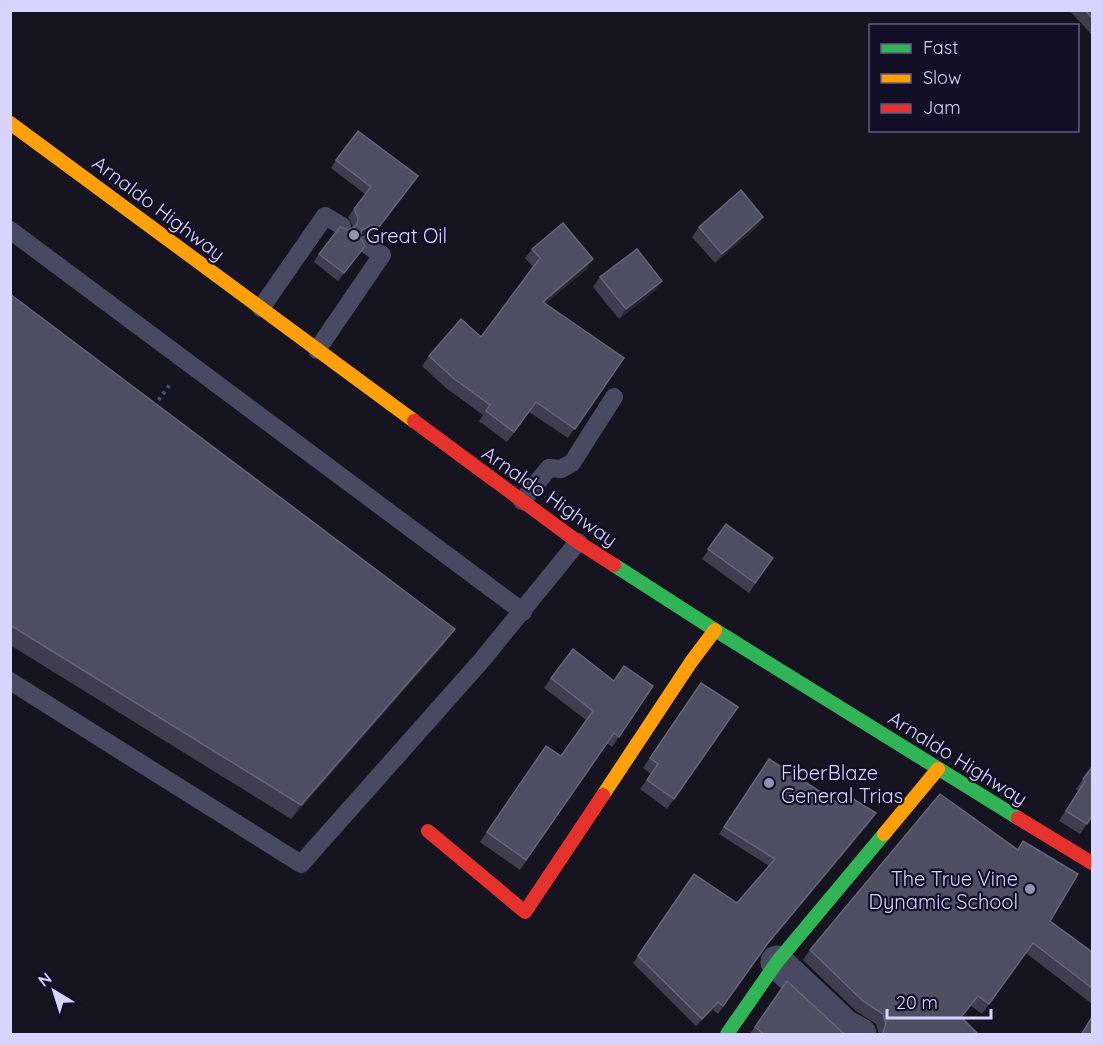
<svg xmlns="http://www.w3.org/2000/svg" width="1103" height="1045" viewBox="0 0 1103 1045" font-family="Quicksand,sans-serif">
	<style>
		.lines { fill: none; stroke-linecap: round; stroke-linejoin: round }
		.path { stroke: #44505f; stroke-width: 4; stroke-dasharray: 3 4.5; stroke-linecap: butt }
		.lane { stroke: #4a4962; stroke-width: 18 }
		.street { stroke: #4a4962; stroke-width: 33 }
		.fast { stroke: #30b455; stroke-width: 14 }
		.slow { stroke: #ff9f0a; stroke-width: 14 }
		.jam { stroke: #e5322d; stroke-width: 14 }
		.wall { fill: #403d50 }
		.shaded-wall { fill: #282635 }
		.building { fill: #504e63; stroke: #66637b; stroke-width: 1.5 }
		.poi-dot { fill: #9591b1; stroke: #130f26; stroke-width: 2 }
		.labels { text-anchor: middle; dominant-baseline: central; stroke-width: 4.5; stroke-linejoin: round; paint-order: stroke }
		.street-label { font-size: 20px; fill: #d9d4ff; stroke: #130f26 }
		.poi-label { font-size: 20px; fill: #d9d4ff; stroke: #130f26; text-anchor: start }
	</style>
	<rect width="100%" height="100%" fill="#161421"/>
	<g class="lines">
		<polyline class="path" points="154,406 171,383"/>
		<g class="lane">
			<polyline points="10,230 523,612"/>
			<polyline points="261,308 325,216 342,226"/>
			<polyline points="317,350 382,255 366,244"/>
			<polyline points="522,501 549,468 561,469 572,463 614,397"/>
			<polyline points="10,681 301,864 482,660 578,542"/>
		</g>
		<polyline class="street" points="777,962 845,1026 860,1034"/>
		<g class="fast">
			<polyline points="614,565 715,630 1018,818"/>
			<polyline points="727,1034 777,962 884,834"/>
		</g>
		<g class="slow">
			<polyline points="10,123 414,421"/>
			<polyline points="603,795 691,662 715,630"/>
			<polyline points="884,834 938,769"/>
		</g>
		<g class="jam">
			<polyline points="414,421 578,542 614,565"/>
			<polyline points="1018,818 1092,863"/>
			<polyline points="428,831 525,912 603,795"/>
		</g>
	</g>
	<g class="wall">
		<polygon points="1069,10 1092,10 1092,35"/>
		<polygon points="336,160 418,176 373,235 366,233 360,236 365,246 338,281 314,262 319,254 348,230 353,227 353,226 348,217 365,194 331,168"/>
		<polygon points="763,217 757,227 715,263 692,237 699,227"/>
		<polygon points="532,249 587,269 545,304 624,358 568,438 529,412 507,442 479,421 483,415 446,388 422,366 429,356 481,337 533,267 525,258"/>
		<polygon points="600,277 655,291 619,319 593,287"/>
		<polygon points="10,294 445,643 291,819 10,645"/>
		<polygon points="726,524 773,558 749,593 702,559"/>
		<polygon points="551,678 614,681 653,686 612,747 607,743 520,870 480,842 546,746 561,756 586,720 544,688"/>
		<polygon points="701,683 738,707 667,809 640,789 651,774 643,768"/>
		<polygon points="769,759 841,805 871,821 763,950 718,1014 713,1010 696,1026 633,963 694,874 737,903 769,866 719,834"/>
		<polygon points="1092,767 1092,816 1080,834 1059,821 1078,791 1076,789"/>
		<polygon points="1023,841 1050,921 1092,952 1092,1004 1026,953 982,1014 971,1006 961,1018 979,1035 879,1035 876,1024 856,1011 803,960 810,950 1017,849"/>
		<polygon points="787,981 843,1033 848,1035 749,1035"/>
	</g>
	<g class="shaded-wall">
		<polygon points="413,184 373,235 366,233 357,237 362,230"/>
		<polygon points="763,217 757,227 715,263 722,254"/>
		<polygon points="593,259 587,269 536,312 543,302"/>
		<polygon points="662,281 655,291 619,319 626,309"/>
		<polygon points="455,629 445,643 291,819 301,805"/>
		<polygon points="876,813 871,821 763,950 768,943"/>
		<polygon points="718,1002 713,1010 696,1026 702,1019"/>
	</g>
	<g class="building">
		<polygon points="1085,10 1092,10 1092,18"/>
		<polygon points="358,131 418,176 378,228 372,225 362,230 360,236 365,246 344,273 319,254 340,227 348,230 357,225 358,218 354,209 371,187 336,160"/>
		<polygon points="741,190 763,217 722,254 699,227"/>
		<polygon points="563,223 593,259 543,302 624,358 575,429 536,402 514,432 486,411 490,405 453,378 429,356 461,319 481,337 540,258 532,249"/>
		<polygon points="637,249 662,281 626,309 600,277"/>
		<polygon points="10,294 455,629 301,805 10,625"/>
		<polygon points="726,524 773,558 755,583 708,549"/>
		<polygon points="573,649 614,681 624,666 653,686 619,737 614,733 526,860 487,832 546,746 561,756 593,711 551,678"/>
		<polygon points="701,683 738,707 674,799 647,780 658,764 650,758"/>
		<polygon points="769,759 841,805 847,795 876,813 768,943 723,1006 718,1002 702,1019 638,956 694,874 737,903 775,859 724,827"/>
		<polygon points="1092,767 1092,816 1087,824 1066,811 1085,781 1083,779"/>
		<polygon points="940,794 1018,850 1023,841 1078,874 1050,921 1092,952 1092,988 1033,943 989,1004 978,996 961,1017 979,1035 882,1035 886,1024 883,1014 863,1001 810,950"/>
		<polygon points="787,981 843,1033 848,1035 765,1035 755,1027"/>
		<polygon points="1092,1017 1092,1035 1081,1035"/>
	</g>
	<g class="poi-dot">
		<circle cx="354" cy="235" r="6"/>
		<circle cx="769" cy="783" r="6"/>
		<circle cx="1030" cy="889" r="6"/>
	</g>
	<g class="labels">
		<g class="street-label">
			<text transform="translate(159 208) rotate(37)">Arnaldo Highway</text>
			<text transform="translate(550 496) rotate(35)">Arnaldo Highway</text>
			<text transform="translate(958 758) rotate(32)">Arnaldo Highway</text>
		</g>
		<g class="poi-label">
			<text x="366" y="235">Great Oil</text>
			<text x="781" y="772">FiberBlaze<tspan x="781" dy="23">General Trias</tspan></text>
			<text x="1018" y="878" text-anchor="end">The True Vine<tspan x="1018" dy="23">Dynamic School</tspan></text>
		</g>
	</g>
	<rect width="1103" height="1045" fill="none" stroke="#d9d4ff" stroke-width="24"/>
	<rect x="869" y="24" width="210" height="108" fill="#130f26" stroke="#625e7d" stroke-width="1.5"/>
	<rect x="881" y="44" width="30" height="9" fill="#30b455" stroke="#625e7d" stroke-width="1.5"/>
	<text x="923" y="54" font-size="18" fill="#d9d4ff">Fast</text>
	<rect x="881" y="74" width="30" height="9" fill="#ff9f0a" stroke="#625e7d" stroke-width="1.5"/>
	<text x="923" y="84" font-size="18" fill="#d9d4ff">Slow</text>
	<rect x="881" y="104" width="30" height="9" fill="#e5322d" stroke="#625e7d" stroke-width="1.5"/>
	<text x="923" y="114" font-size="18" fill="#d9d4ff">Jam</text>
	<g transform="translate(54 991) rotate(322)" stroke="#130f26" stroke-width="4.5" paint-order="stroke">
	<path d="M0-4.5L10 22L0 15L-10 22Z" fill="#d9d4ff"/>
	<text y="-9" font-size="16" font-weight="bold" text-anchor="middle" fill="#d9d4ff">N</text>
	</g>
	<path d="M887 1009v9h104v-9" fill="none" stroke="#d9d4ff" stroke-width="3"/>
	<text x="896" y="1009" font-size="18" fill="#d9d4ff" stroke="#130f26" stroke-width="4.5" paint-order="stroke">20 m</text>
</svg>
